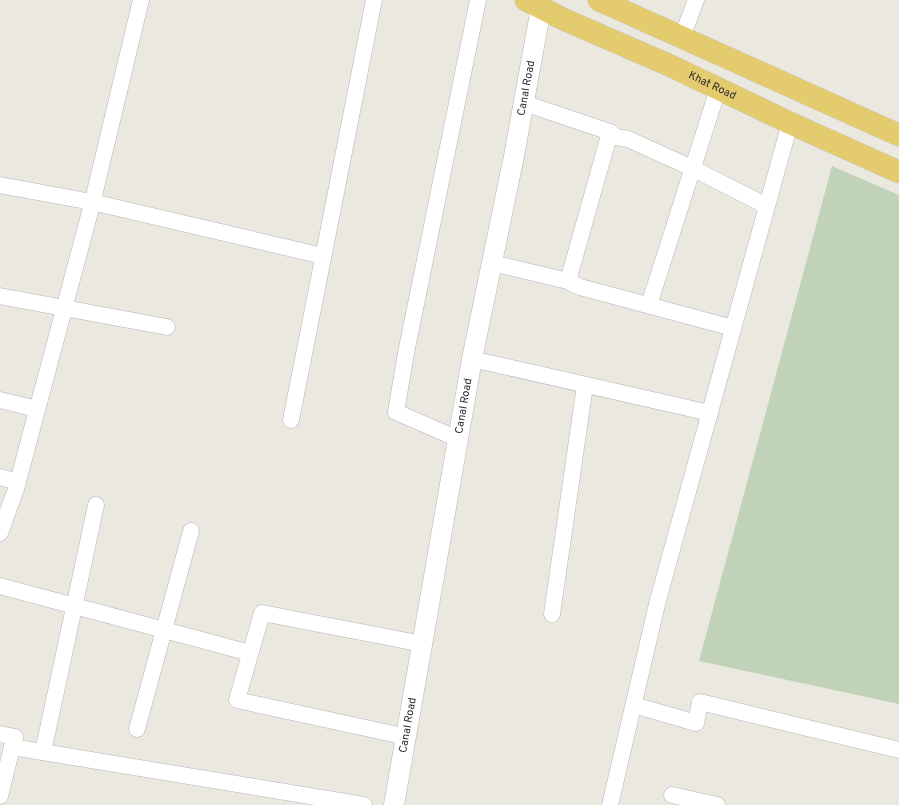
<svg xmlns="http://www.w3.org/2000/svg" width="899" height="805" viewBox="0 0 899 805" font-family="Overpass,sans-serif">
	<style>
		.cemetery { fill: #c0d3b9 }
		.lines { fill: none; stroke-linecap: round; stroke-linejoin: round }
		.minor-casing { stroke: #b3b3bd; stroke-width: 17 }
		.tertiary-casing { stroke: #b3b3bd; stroke-width: 21 }
		.trunk-casing { stroke: #c8c8c8; stroke-width: 23 }
		.minor { stroke: #fff; stroke-width: 16 }
		.tertiary { stroke: #fff; stroke-width: 20 }
		.trunk { stroke: #e4cb6e; stroke-width: 22 }
		.labels { text-anchor: middle; dominant-baseline: central; stroke-width: 3; stroke-linejoin: round; paint-order: stroke }
		.street-label { font-size: 11px; fill: #2b2b2b; stroke: #fff }
	</style>
	<rect width="100%" height="100%" fill="#ebe8df"/>
	<polygon class="cemetery" points="832,166 899,195 899,704 699,661"/>
	<g class="lines">
		<defs>
			<g id="minor">
				<polyline points="682,37 696,0"/>
				<polyline points="524,103 610,132 616,137 628,139 694,169 767,206"/>
				<polyline points="0,185 92,202 323,256"/>
				<polyline points="492,263 568,281 580,287 733,328"/>
				<polyline points="568,281 610,132"/>
				<polyline points="0,296 167,327"/>
				<polyline points="649,305 718,89"/>
				<polyline points="472,359 710,413"/>
				<polyline points="0,400 37,409"/>
				<polyline points="291,420 374,0"/>
				<polyline points="458,439 396,412 406,353 478,0"/>
				<polyline points="0,477 18,482"/>
				<polyline points="0,533 16,489 91,208 141,0"/>
				<polyline points="0,586 250,653"/>
				<polyline points="552,614 585,385"/>
				<polyline points="634,705 696,723 700,702 899,750"/>
				<polyline points="137,729 191,531"/>
				<polyline points="0,734 15,737 12,747 364,805"/>
				<polyline points="407,737 237,700 262,613 423,644"/>
				<polyline points="43,752 96,505"/>
				<polyline points="672,795 717,805"/>
				<polyline points="0,796 12,747"/>
				<polyline points="610,805 658,600 790,123"/>
			</g>
			<g id="tertiary">
				<path id="s1" d="M394,805L472,359L514,156L541,8"/>
			</g>
			<g id="trunk">
				<path id="s2" d="M526,0L563,19L671,66L790,123L899,172"/>
				<polyline points="599,0 899,135"/>
			</g>
		</defs>
		<use href="#minor" class="minor-casing"/>
		<use href="#tertiary" class="tertiary-casing"/>
		<use href="#trunk" class="trunk-casing"/>
		<use href="#minor" class="minor"/>
		<use href="#tertiary" class="tertiary"/>
		<use href="#trunk" class="trunk"/>
	</g>
	<g class="labels">
		<g class="street-label">
			<text stroke="none"><textPath href="#s2" startOffset="205">Khat Road</textPath></text>
			<text stroke="none"><textPath href="#s1" startOffset="729">Canal Road</textPath></text>
			<text stroke="none"><textPath href="#s1" startOffset="405">Canal Road</textPath></text>
			<text stroke="none"><textPath href="#s1" startOffset="81">Canal Road</textPath></text>
		</g>
	</g>
</svg>
